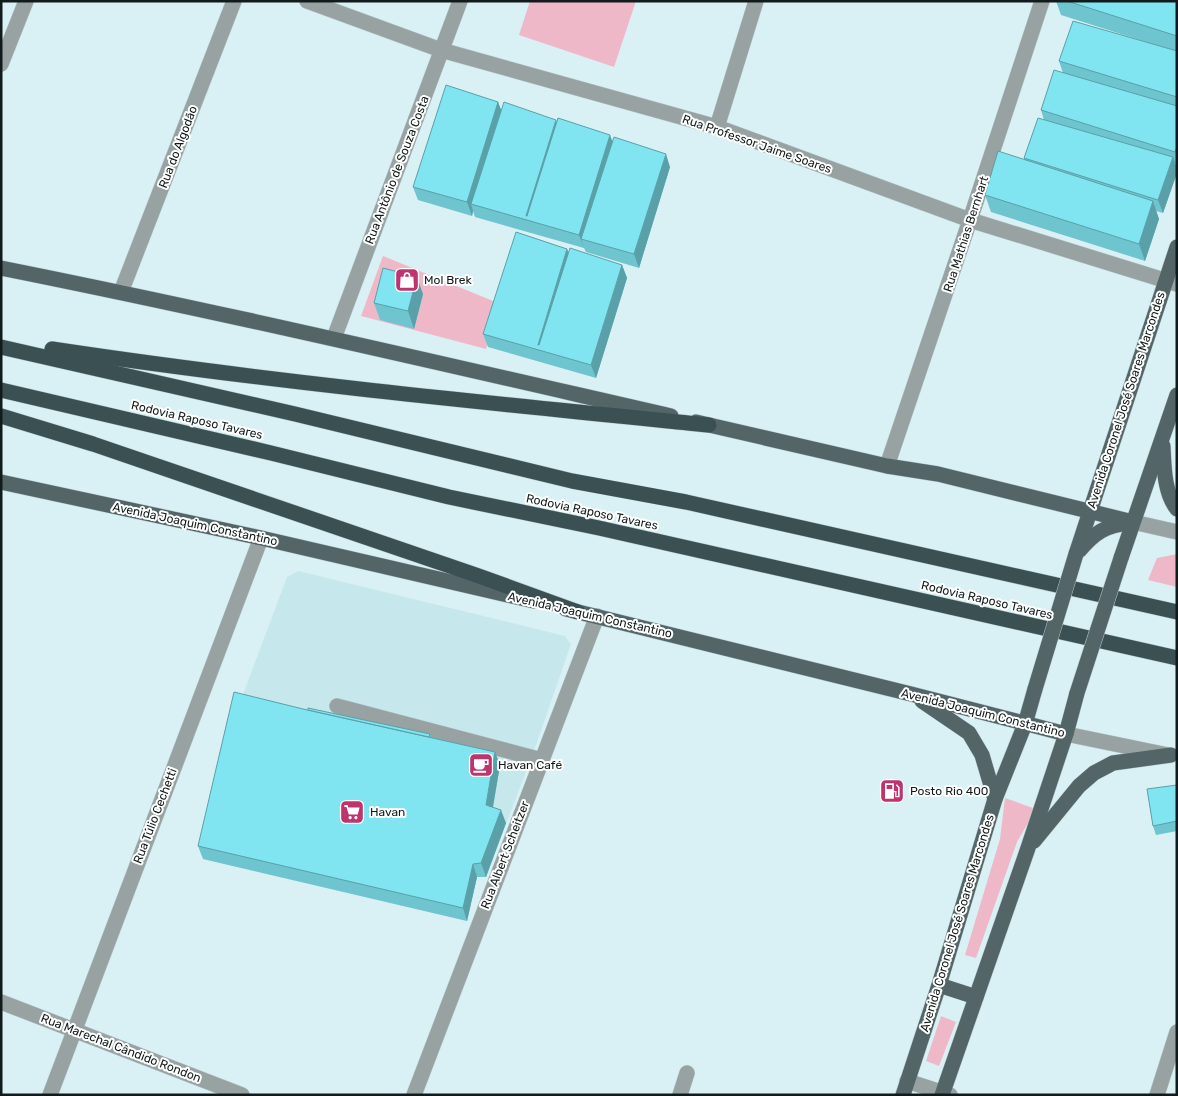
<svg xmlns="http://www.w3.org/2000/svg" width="1178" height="1096" viewBox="0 0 1178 1096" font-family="Rubik,sans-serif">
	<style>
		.built { fill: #c6e8ec }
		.green { fill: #efb8c8 }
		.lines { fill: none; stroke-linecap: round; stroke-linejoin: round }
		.minor-casing { stroke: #b5cacd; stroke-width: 16 }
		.major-casing { stroke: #b5cacd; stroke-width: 16 }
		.highway-casing { stroke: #b5cacd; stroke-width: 16 }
		.minor { stroke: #98a2a3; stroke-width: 15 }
		.major { stroke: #536567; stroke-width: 15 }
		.highway { stroke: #3b5052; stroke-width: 15 }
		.major-bridge-casing { stroke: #b5cacd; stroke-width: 16; stroke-linecap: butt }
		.major-bridge { stroke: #536567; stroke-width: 15 }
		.wall { fill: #6ec4cf }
		.shaded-wall { fill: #5aa0a9 }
		.building { fill: #80e4f1; stroke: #5aa0a9 }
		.labels { text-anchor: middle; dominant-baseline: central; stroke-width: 4; stroke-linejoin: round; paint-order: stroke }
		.street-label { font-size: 12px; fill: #121b1c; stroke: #fff }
		.poi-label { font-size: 12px; fill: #121b1c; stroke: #fff; text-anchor: start }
	</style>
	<rect width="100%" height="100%" fill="#d9f1f4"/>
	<polygon class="built" points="298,571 565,636 571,644 535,748 486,877 477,877 467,921 203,859 239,705 287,577"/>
	<g class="green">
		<polygon points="530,1 636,1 614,67 519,35"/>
		<polygon points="383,256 498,303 486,349 361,316"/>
		<polygon points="1177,554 1177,587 1148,580 1157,558"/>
		<polygon points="1005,798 1036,809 1017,842 976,958 965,955 1000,839"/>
		<polygon points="941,1016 956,1022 939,1066 926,1061"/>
	</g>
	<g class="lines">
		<defs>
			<g id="minor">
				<polyline points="307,1 441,50 717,127 970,220 1177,284"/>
				<polyline points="1,64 26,1"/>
				<polyline points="717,127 756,1"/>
				<polyline points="121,292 234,1"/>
				<polyline points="334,338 460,1"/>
				<polyline points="887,466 970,220 1042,1"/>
				<polyline points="1133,522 1177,532"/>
				<polyline points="337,706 542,760"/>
				<polyline points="1066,734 1168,755"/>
				<polyline points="1,1002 242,1095"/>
				<polyline points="907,1081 950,1095"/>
				<polyline points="50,1095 261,538"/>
				<polyline points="414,1095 597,616"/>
				<polyline points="680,1095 687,1073"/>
				<polyline points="1157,1095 1177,1032"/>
			</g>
			<g id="major">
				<path d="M1,268C226,313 448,365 671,416"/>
				<polyline points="696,422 887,466 938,474 1133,522"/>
				<path d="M1163,446C1164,466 1164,493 1177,509"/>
				<polyline points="1,482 261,538 534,601"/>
				<path d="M1079,551C1094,533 1106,525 1129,523"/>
				<polyline points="1076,554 1177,247"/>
				<polyline points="1121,558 1177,395"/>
				<polyline points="566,609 911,694 1066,734"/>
				<polyline points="922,701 969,733 982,755 995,799"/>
				<polyline points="1034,841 1079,786 1094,773 1113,763 1171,755"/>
				<polyline points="939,985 976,997"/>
				<polyline points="903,1095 939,985 995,799 1025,724 1035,689"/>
				<polyline points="942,1095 1028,848 1066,734 1077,693"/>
			</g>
			<g id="highway">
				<polyline points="1,347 295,414 572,481 686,502 1177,612"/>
				<path d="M52,349C270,382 489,403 709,425"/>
				<polyline points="1,390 271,453 449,497 599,528 1177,658"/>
				<polyline points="1,416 93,444 476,575 578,612"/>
			</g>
		</defs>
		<use href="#minor" class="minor-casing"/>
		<use href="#major" class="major-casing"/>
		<use href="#highway" class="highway-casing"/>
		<use href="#minor" class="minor"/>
		<use href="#major" class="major"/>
		<use href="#highway" class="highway"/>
		<defs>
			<g id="major-bridge">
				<polyline points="1035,689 1076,554"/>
				<polyline points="1077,693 1121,558"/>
			</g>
		</defs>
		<use href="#major-bridge" class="major-bridge-casing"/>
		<use href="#major-bridge" class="major-bridge"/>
	</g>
	<g class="wall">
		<polygon points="1056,1 1177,1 1177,164 1175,163 1177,168 1177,173 1163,213 1156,211 1159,219 1145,261 991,212 985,195 1025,160 1024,158 1044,120 1041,110 1063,73 1059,61 1162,47 1061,15"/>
		<polygon points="498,102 501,110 557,123 612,141 670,167 639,268 586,252 584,248 475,217 473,211 472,216 418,200 413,187"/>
		<polygon points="567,249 569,253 622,265 627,278 596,378 488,347 483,334"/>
		<polygon points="423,294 414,329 380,320 374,303"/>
		<polygon points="308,710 430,734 431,737 495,752 500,765 493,807 506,823 486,877 477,877 467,921 203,859 198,846"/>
		<polygon points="1177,785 1177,831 1156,835 1153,826"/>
	</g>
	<g class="shaded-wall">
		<polygon points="498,102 503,115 471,204 473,211 472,216 467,202"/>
		<polygon points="556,120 560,133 533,222 526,216"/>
		<polygon points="610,135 615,148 581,239 584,249 579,235"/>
		<polygon points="666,154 670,167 639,268 634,254"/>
		<polygon points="1173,157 1177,168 1177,173 1163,213 1158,200"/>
		<polygon points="1153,201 1159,219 1145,261 1139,244"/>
		<polygon points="567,249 572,263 545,352 538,345"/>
		<polygon points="622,265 627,278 596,378 591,365"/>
		<polygon points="417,277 423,294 414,329 408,311"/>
		<polygon points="495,752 500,765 491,818 486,805"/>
		<polygon points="501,810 506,823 486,877 481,863"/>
		<polygon points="473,864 477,877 467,921 463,908"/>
	</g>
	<g class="building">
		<polygon points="1067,1 1177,1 1177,36"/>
		<polygon points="1073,21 1177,51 1177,97 1059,61"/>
		<polygon points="1054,70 1177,106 1177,146 1175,152 1041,110"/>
		<polygon points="446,85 498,102 467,202 413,187"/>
		<polygon points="504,102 556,120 526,216 527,216 558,118 610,135 579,235 471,204"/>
		<polygon points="1038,118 1173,157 1158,200 1024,158"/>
		<polygon points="614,137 666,154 634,254 581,239"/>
		<polygon points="998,151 1153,201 1139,244 985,195"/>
		<polygon points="516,232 567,249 538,345 539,345 570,248 622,265 591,365 483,334"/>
		<polygon points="383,268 417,277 408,311 374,303"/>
		<polygon points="234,692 303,709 495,752 486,805 501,810 481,863 473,864 463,908 198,846"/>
		<polygon points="308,708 430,734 429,737 308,710"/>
		<polygon points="1177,785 1177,821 1153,826 1147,789"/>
	</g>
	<defs>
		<symbol id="shop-square" viewBox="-11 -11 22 22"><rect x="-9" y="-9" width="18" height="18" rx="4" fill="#bd346f" stroke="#fff"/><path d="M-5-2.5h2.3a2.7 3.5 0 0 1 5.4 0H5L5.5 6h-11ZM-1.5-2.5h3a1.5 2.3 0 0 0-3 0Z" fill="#fff"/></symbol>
		<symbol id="cafe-square" viewBox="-11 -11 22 22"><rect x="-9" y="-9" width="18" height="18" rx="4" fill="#bd346f" stroke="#fff"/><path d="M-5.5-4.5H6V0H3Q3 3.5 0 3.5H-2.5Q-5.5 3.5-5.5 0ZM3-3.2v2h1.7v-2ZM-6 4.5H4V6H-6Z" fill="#fff"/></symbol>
		<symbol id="fuel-square" viewBox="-11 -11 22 22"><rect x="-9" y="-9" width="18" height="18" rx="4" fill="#bd346f" stroke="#fff"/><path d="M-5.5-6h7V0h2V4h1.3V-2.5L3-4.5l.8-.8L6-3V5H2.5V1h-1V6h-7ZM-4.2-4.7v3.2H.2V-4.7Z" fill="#fff"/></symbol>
		<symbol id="supermarket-square" viewBox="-11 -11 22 22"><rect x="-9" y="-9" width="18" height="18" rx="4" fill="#bd346f" stroke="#fff"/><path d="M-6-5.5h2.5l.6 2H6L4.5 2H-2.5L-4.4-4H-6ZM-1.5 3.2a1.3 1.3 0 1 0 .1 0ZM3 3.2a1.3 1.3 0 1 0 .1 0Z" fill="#fff"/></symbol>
	</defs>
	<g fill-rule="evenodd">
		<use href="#shop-square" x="393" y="266" width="28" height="28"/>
		<use href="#cafe-square" x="467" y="751" width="28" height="28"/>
		<use href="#fuel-square" x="878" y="777" width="28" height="28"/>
		<use href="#supermarket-square" x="338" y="798" width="28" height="28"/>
	</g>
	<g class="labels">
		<g class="street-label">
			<text transform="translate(757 144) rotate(19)">Rua Professor Jaime Soares</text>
			<text transform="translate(178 147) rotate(-69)">Rua do Algodão</text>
			<text transform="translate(397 170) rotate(-69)">Rua Antônio de Souza Costa</text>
			<text transform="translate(966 234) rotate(-72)">Rua Mathias Bernhart</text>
			<text transform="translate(1126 400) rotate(-72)">Avenida Coronel José Soares Marcondes</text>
			<text transform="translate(197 420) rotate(13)">Rodovia Raposo Tavares</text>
			<text transform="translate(592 512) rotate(12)">Rodovia Raposo Tavares</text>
			<text transform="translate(195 524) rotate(12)">Avenida Joaquim Constantino</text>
			<text transform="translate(987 600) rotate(13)">Rodovia Raposo Tavares</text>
			<text transform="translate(590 615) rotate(13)">Avenida Joaquim Constantino</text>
			<text transform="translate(983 713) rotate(14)">Avenida Joaquim Constantino</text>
			<text transform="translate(155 816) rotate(-69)">Rua Túlio Cechetti</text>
			<text transform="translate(505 855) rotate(-69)">Rua Albert Scheitzer</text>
			<text transform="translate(957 923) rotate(-73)">Avenida Coronel José Soares Marcondes</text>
			<text transform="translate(121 1048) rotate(21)">Rua Marechal Cândido Rondon</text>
		</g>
		<g class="poi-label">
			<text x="424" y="280">Mol Brek</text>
			<text x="498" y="765">Havan Café</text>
			<text x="910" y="791">Posto Rio 400</text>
			<text x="370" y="812">Havan</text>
		</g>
	</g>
	<rect width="1178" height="1096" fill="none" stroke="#121b1c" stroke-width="5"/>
</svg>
